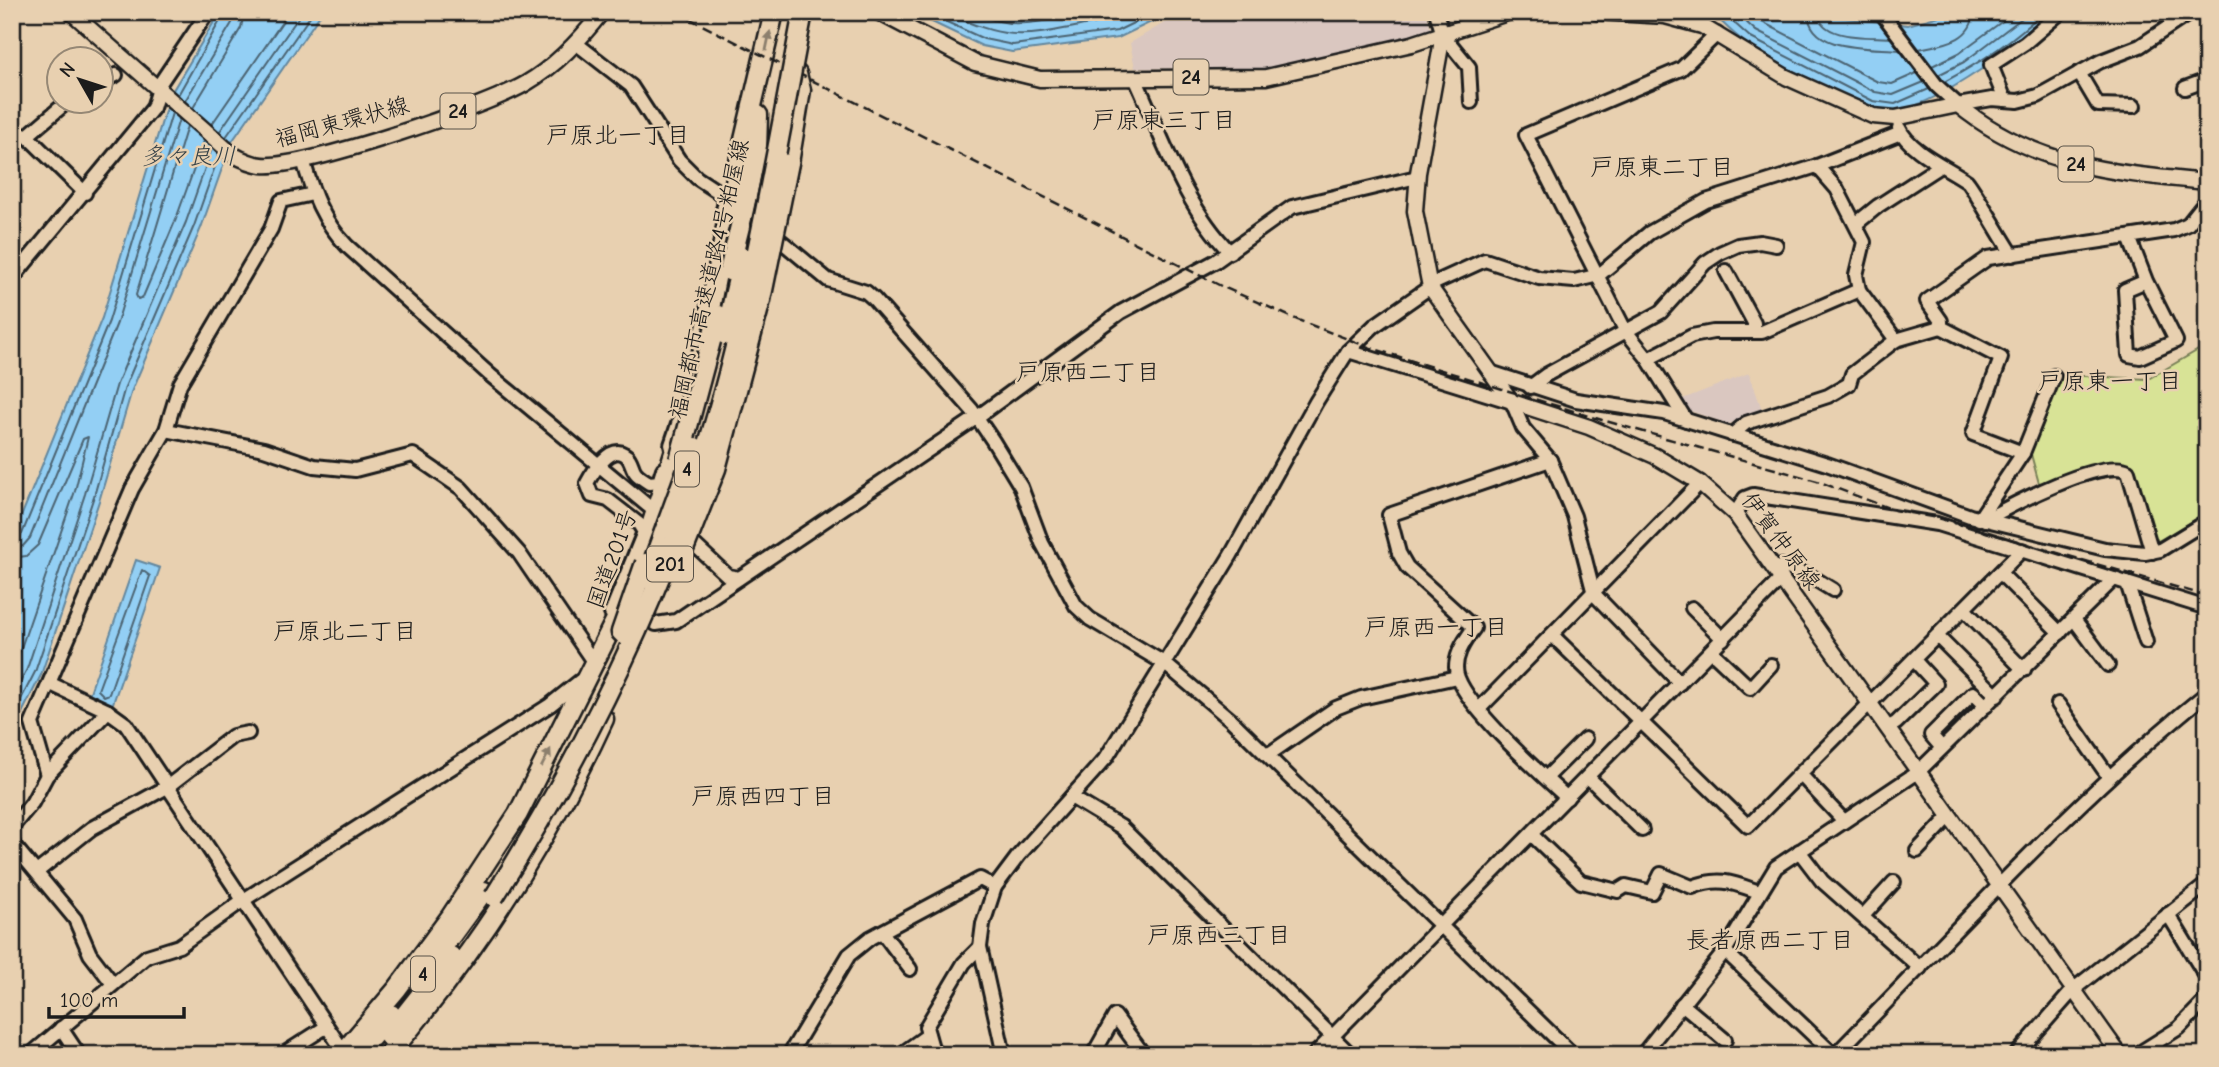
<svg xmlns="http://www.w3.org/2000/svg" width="2219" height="1067" viewBox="0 0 2219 1067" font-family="'Comic Neue','Klee One',sans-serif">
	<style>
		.built { fill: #dac7c0 }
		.green { fill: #d8e396; stroke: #7a8059; stroke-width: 2 }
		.water { fill: #93cff4; stroke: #63879e; stroke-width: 2 }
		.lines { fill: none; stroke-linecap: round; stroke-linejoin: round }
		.shore { stroke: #4c6472; stroke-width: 2 }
		.minor-casing { stroke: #1c1c1c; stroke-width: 18 }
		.major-casing { stroke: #1c1c1c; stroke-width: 19 }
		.highway-casing { stroke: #1c1c1c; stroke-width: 23 }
		.minor { stroke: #e8d0b0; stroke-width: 12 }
		.major { stroke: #e8d0b0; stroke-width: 14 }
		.highway { stroke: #e8d0b0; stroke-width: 18 }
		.rail { stroke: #1c1c1c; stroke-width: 2.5; stroke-dasharray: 10 5; stroke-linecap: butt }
		.highway-bridge-casing { stroke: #1c1c1c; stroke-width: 23; stroke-linecap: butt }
		.highway-bridge { stroke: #e8d0b0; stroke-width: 18 }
		.oneway { fill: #8c7f6d }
		.labels { text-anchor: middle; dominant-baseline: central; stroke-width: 5; stroke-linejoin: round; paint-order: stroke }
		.shield { fill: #e8d0b0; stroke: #595248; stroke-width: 2 }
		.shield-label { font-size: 21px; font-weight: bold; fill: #1c1c1c }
		.street-label { font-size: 23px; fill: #1c1c1c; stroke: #e8d0b0 }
		.neighbourhood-label { font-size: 24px; fill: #1c1c1c; stroke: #e8d0b0 }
		.water-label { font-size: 24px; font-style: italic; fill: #344047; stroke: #e8d0b0 }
	</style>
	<rect width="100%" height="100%" fill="#e8d0b0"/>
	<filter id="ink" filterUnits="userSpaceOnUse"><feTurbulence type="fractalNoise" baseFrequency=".0143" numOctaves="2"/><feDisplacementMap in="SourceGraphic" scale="14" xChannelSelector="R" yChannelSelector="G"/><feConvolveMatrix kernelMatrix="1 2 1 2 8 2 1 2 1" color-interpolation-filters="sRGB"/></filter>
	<g filter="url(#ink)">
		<g class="built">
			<polygon points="1183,12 1426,12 1432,32 1268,70 1135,68 1130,43"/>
			<polygon points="1749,373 1764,415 1728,424 1670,404"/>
		</g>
		<polygon class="green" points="2207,345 2207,512 2153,544 2129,466 2040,487 2029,447 2062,375 2148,379"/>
		<g class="water">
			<polygon points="220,12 322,12 231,143 201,228 132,390 100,498 41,675 12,733 12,539 102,318 170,95"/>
			<polygon points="911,12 1172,12 1118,38 1012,52 982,46"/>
			<path d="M1711,12H1829L1837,17L1908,25L1953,12H2053C2018,46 1944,101 1897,111C1871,116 1771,60 1747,44C1734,35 1723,23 1711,12Z"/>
			<polygon points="136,560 160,568 112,706 88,698"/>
		</g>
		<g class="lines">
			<g class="shore">
				<polyline points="925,12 984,39 1013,45 1117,31 1156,12"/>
				<path d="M943,12C1006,39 1017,39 1084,25C1103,22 1118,21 1136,12"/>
				<path d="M970,12C1026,36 1049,15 1103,12"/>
				<polyline points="1722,12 1751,38 1873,101 1895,104 1929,89"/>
				<polyline points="1735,12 1756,31 1875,92 1893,95 1924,82"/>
				<polyline points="1751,12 1762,22 1878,82 1892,84 1917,73"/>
				<path d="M1808,12C1809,53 1871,47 1900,50"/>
				<path d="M1818,12C1820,41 1870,36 1891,38"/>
				<path d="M1919,49C1942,44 1972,42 1974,12"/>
				<polyline points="1932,66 1959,53 2015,12"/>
				<polyline points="1938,75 1964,62 2030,12"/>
				<path d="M1944,82C1980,63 2014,40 2043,12"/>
				<polyline points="178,95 225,12"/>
				<polyline points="185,101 232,23 234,12"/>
				<polyline points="193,108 241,28 244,12"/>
				<polyline points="212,124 289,12"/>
				<polyline points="187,126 136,295 138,299 143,297 176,219 204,141"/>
				<polyline points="220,131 302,12"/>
				<polyline points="226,137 313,12"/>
				<polyline points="12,539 22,534 109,321 172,113"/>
				<polyline points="12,548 23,546 30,538 117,323 179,119"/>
				<polyline points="12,558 26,556 38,545 83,439 88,437 75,491 12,674"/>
				<polygon points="142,570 150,576 109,694 104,696 98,690"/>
				<polyline points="12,698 27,669 85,494 117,384 186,222 212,148"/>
				<polyline points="12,717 35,672 94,496 125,387 194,226 219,155"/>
			</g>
			<defs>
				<g id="minor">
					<polyline points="1436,12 1443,35 1469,67 1471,102"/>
					<polyline points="1881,12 1937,86 1958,105 1992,99 2018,101 2038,96 2101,61 2140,46 2191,12"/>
					<polyline points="577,44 631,86 679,160 697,178 726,197 723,210"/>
					<polyline points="2079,73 2098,105 2134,106"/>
					<path d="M1135,78C1162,136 1184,206 1230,252"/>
					<polyline points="102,81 116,75"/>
					<polyline points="2185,88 2207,80"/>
					<polyline points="2005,100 1991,65 2025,43 2061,12"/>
					<path d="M1899,128C1909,151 1947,167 1967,181C1971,184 2005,244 2013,255"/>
					<polyline points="12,133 27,136 85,193"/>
					<polyline points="27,136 67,102"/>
					<path d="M303,160C313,194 322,220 347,246L490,375L659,515"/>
					<polyline points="1817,166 1837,189 1864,242 1856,275 1859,290 1896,340"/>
					<polyline points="1857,223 1878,206 1940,166"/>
					<polyline points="2129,237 2146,281 2176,341 2140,357 2129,355 2125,290 2146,281"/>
					<polyline points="781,241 828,280 866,292 874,299 972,410 993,441 1021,487 1042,543 1076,606 1090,619 1164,663 1231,720 1573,1055"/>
					<polyline points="1726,271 1754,323 1754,332"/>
					<polyline points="12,279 153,108 161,82 208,12"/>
					<polyline points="1430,285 1485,260 1539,278 1574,281 1599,275 1649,233 1706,201 1817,166 1901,133"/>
					<polyline points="1941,327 2001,358 1973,434 2023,453"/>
					<polyline points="1348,351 1512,402 1523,428 1550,460 1574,516 1594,594 1680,683"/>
					<polyline points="1648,359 1692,336 1713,332 1762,332 1859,290"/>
					<polyline points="1490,372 1576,400 1664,413 1827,464 1970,516 2105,549 2145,553 2160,550 2207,521"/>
					<polyline points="1530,387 1546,375 1661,312 1705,263 1720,253 1738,245 1760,242 1776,245"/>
					<polyline points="1686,420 1648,359 1625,330 1526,135 1681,69 1717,34"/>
					<polyline points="166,430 264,449 314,466 355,470 413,455 461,488 519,553 592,660"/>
					<polyline points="1732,435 1746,423 1828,396 1849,384 1852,374 1896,340 1941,327 1941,321 1927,301 1988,258 2174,230 2188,224 2207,200"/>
					<polyline points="671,445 696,371 703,332"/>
					<path d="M1550,460L1389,515L1399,553L1407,567L1474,628C1464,641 1451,660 1458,678C1471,712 1539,772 1567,798"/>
					<polyline points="1735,514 1745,498 1753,495 1937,524 2207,608"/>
					<polyline points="1979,519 2023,453 2054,376"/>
					<path d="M1985,520C2010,506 2103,456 2128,471L2152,552"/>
					<polyline points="684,535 728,576 739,578"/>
					<polyline points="1776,569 1782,566 1810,576 1833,590"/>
					<polyline points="2000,573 2060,633"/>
					<polyline points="2127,583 2146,642"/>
					<polyline points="1692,608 1723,639"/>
					<polyline points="1964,609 2024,670"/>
					<path d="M611,613L644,532L639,524L608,500L592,496L587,483C593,472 610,445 624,454C632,458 631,468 636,473C639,477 645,480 649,483L659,482L663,469"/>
					<polyline points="2074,619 2108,665"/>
					<polyline points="656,624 676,621 976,418 1121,312 1216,261 1292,207 1417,177"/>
					<polyline points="1552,635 1748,826 2022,550"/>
					<polyline points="1937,636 1997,696"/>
					<polyline points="1711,651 1750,688 1771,665"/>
					<polyline points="51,684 108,711"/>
					<polyline points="2058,704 2109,777"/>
					<polyline points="1479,709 1700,483"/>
					<polyline points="1887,728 1896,723 1936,684 1914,660"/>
					<polyline points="1942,748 1931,735 1973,693 1986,706"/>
					<polyline points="1269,754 1336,708 1361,698 1457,677"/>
					<polyline points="1800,774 1844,821"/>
					<polyline points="47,775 32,723 132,489 166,430 180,384 271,229 281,201 313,194"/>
					<polyline points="1588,777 1642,830"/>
					<polyline points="1546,778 1585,739"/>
					<polyline points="1071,797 1121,827 1351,1055"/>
					<polyline points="12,827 32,803 47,775 108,711 126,724 344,1052"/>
					<path d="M1532,835L1581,882L1618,891L1626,886L1652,892L1661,874L1692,887C1720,876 1734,883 1759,892"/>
					<polyline points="12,843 75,919 90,954 113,984"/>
					<polyline points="1799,851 1822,881 1920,968"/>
					<polyline points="1917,851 1950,816"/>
					<polyline points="38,871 92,828 167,787 233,736 248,733"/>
					<polyline points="2168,914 2207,978"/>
					<polyline points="1863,916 1894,882"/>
					<polyline points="882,932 910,969"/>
					<polyline points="1725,951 1834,1055"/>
					<polyline points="1682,1004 1725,1040"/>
					<polyline points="61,1028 79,1055"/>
					<polyline points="30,1055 147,956 179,946 242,901 550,705 580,681"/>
					<polyline points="282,1055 326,1027"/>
					<polyline points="789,1055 849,955 870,938 980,879 995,887"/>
					<polyline points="900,1055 928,1035"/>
					<polyline points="934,1055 926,1027 964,963 980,947"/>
					<polyline points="1004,1055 980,947 983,924 995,887 1019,855 1106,758 1231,555 1316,402 1348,351 1374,326 1430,287"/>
					<polyline points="1093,1055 1115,1016 1144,1055"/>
					<polyline points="1314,1055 1782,578"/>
					<polyline points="1642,1055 1725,951 1776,867 1918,772 2114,579"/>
					<path d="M1835,1055C1956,932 2072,801 2207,693"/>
					<polyline points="2016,1055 2074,989 2207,884"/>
					<polyline points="2136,1055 2179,1028 2207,999"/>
				</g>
				<g id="major">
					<path d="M71,12L232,154C241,159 251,164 262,165C304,169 485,107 525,84C556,66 580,40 602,12"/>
					<polyline points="878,12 975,63 1040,79 1266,77 1412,44 1510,12"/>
					<path d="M1597,12L1665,16L1702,26L1786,77L1873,116L1895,118L1958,105C2034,167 2113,173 2207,182"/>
					<polyline points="1443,35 1418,173 1415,211 1430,287 1512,402 1589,427 1655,456 1700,483 1735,514 2120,1055"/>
				</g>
				<g id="highway">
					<polyline points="789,163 801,90 797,74"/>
					<polyline points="742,218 757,151 758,115"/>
					<polyline points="704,339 740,157 774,12"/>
					<polyline points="635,577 678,440"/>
					<polyline points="430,965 484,891"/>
					<polyline points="388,1036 451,956"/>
					<polyline points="341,1055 397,989 451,916 518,814 624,603"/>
					<polyline points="357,1055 391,1014"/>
					<path d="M388,1055C476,953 548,841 604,719"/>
				</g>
			</defs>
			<use href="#minor" class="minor-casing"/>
			<use href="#major" class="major-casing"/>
			<use href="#highway" class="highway-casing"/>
			<use href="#minor" class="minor"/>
			<use href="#major" class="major"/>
			<use href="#highway" class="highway"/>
			<polyline class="rail" points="676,12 1221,286 1298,320 1371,348 1602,420 1817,481 1894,510 1937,518 2207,596"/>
			<defs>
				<g id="highway-bridge">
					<polyline points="729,271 742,218"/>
					<polyline points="725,335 743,257"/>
					<polyline points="679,460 718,315"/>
					<polyline points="677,567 716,469 761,300 789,163"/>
					<polyline points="647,578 695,447"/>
					<polyline points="624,635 621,632 645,563"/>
					<path d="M494,897C577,764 647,627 697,478C748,327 773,168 803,12"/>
				</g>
			</defs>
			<use href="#highway-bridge" class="highway-bridge-casing"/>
			<use href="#highway-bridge" class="highway-bridge"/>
		</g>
		<defs><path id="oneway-solid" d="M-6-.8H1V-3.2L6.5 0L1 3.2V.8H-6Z" transform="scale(1.75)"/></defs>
		<g class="oneway">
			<use href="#oneway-solid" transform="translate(768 41) rotate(-78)"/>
			<use href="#oneway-solid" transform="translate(546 758) rotate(-63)"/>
		</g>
	</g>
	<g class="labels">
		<g class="shield">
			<rect x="1173.5" y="59.5" width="35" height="35" rx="5"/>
			<rect x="440.5" y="93.5" width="35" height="35" rx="5"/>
			<rect x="2058.5" y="146.5" width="35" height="35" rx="5"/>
			<rect x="675" y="451.5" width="24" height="35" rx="5"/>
			<rect x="647" y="546.5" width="46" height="35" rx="5"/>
			<rect x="411" y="956.5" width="24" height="35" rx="5"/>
		</g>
		<g class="shield-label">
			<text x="1191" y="77">24</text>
			<text x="458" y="111">24</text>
			<text x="2076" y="164">24</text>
			<text x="687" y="469">4</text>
			<text x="670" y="564">201</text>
			<text x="423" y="974">4</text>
		</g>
		<g class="street-label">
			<text transform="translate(342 122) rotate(-15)">福岡東環状線</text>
			<text transform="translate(709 279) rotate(-77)">福岡都市高速道路4号粕屋線</text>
			<text transform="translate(1781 541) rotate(53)">伊賀仲原線</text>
			<text transform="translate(612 559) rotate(-70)">国道201号</text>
		</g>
		<g class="neighbourhood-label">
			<text x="1164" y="120">戸原東三丁目</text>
			<text x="618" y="135">戸原北一丁目</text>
			<text x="1662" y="167">戸原東二丁目</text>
			<text x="1088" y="372">戸原西二丁目</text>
			<text x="2110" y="381">戸原東一丁目</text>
			<text x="1436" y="627">戸原西一丁目</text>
			<text x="345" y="631">戸原北二丁目</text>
			<text x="763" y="796">戸原西四丁目</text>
			<text x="1219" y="935">戸原西三丁目</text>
			<text x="1770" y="940">長者原西二丁目</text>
		</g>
		<g class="water-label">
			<text x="188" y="156">多々良川</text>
		</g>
	</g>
	<rect width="2219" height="1067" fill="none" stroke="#e8d0b0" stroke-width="42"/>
	<rect x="21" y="21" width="2177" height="1025" fill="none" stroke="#1c1c1c" stroke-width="2.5" filter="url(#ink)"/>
	<g transform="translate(80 80) rotate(309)"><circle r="33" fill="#e8d0b0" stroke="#968875" stroke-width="2"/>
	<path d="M0-5L12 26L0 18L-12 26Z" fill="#1c1c1c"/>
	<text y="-10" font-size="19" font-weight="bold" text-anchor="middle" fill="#1c1c1c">N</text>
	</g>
	<path d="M49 1007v10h135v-10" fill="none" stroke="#1c1c1c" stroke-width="3.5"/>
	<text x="60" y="1007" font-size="21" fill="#1c1c1c" stroke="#e8d0b0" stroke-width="5" paint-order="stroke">100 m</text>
</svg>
